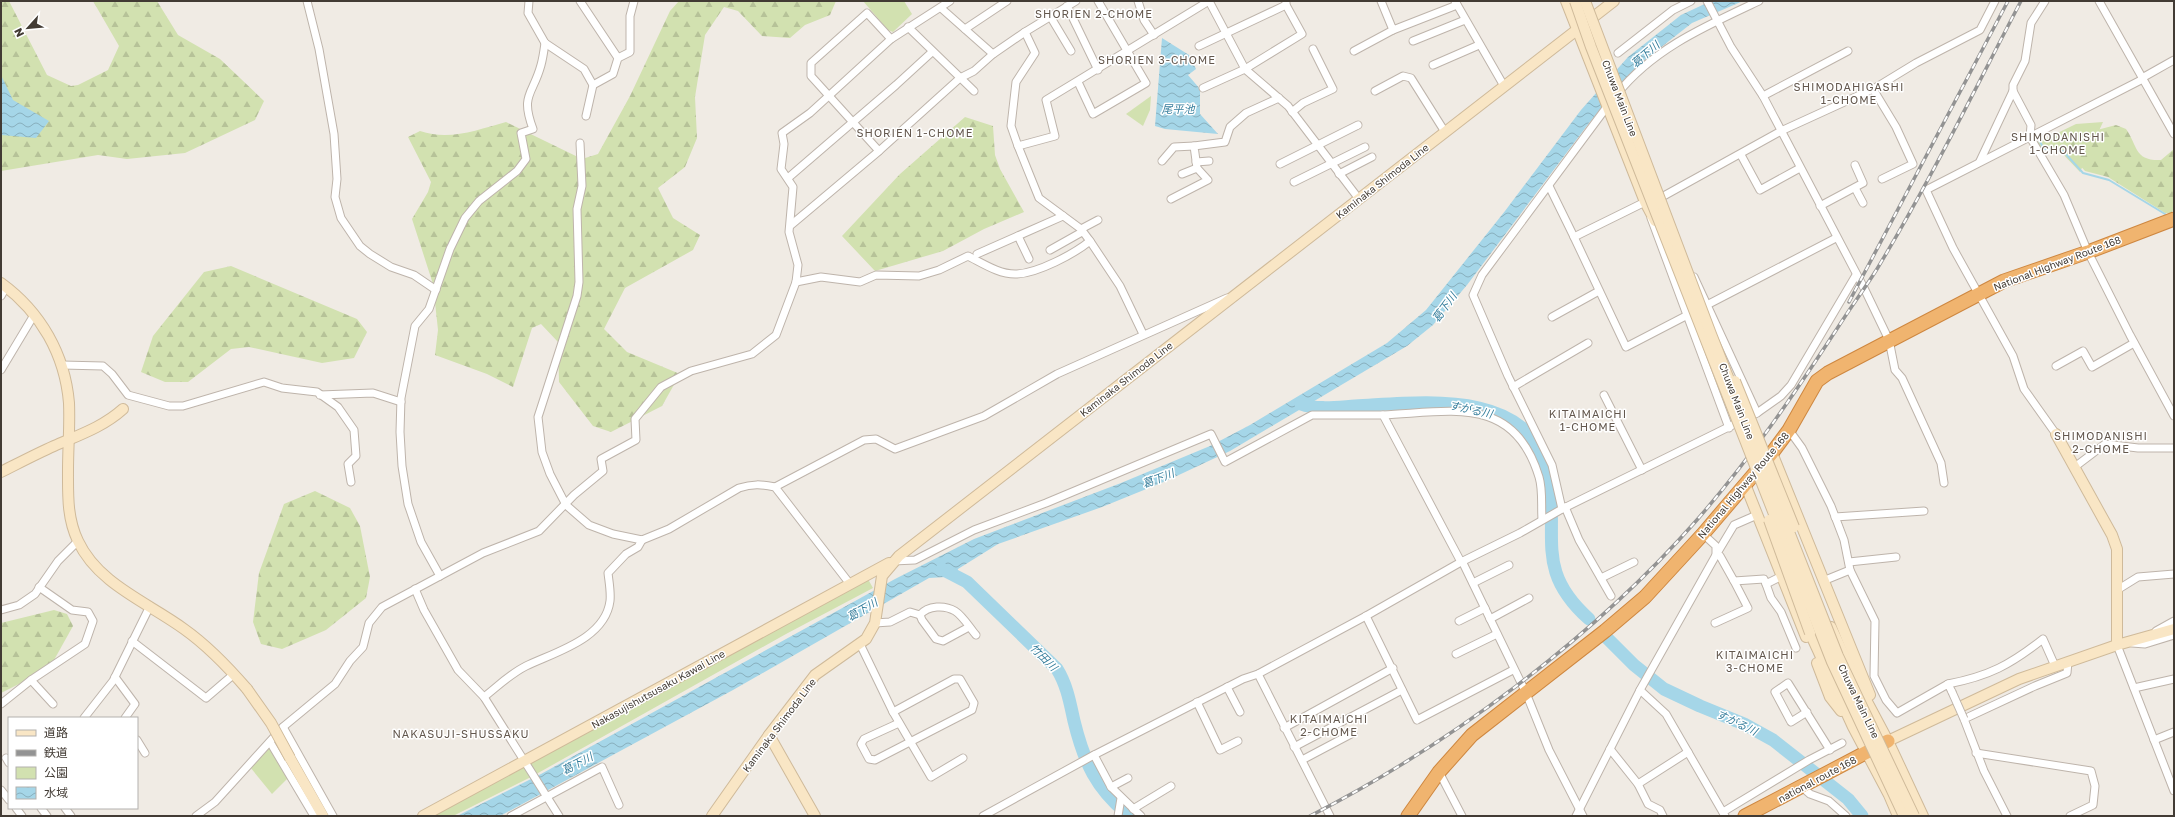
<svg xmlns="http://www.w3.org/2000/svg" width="2175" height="817" viewBox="0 0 2175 817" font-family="'Golos Text','Noto Sans JP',sans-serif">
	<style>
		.green { fill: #d2e1b0 }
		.forest { fill: url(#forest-firs) }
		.water { fill: url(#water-waves) }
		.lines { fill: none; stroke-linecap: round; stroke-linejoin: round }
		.stream { stroke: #a5d6e8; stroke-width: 2 }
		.river { stroke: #a5d6e8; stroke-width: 13 }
		.street-casing { stroke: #beb4ab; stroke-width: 9 }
		.secondary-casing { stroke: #cfba9a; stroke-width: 12 }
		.highway-casing { stroke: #ce8740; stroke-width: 15 }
		.street { stroke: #fff; stroke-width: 7 }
		.secondary { stroke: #f9e6c5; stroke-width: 10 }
		.highway { stroke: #f0b46f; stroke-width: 13 }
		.rail-casing { stroke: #939393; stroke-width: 3.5 }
		.rail { stroke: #fff; stroke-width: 2; stroke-dasharray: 6; stroke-linecap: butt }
		.street-bridge-casing { stroke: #beb4ab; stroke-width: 9; stroke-linecap: butt }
		.secondary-bridge-casing { stroke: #cfba9a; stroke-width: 12; stroke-linecap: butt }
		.street-bridge { stroke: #fff; stroke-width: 7 }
		.secondary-bridge { stroke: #f9e6c5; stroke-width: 10 }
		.labels { text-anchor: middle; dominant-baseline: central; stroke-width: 3; stroke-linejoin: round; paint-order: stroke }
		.street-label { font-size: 10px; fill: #423b34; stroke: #fff }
		.neighbourhood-label { font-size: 11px; letter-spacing: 1px; fill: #63574d; stroke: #fff }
		.water-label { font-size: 11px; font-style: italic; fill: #367e9c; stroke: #fff }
	</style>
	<defs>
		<pattern id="forest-firs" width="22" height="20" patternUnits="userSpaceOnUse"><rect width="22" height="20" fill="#d2e1b0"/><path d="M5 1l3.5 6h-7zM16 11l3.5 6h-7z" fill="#b6c298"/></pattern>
		<pattern id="water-waves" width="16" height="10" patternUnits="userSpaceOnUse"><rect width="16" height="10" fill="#a5d6e8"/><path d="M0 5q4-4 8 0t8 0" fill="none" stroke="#88afbd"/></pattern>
	</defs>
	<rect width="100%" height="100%" fill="#f0ebe4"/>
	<g class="green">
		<polygon points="863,1 904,1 912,14 893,32 888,30"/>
		<polygon points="1151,96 1150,110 1143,126 1126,114"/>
		<polygon points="2103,122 2080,172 2060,151 2041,148 2037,143 2076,124"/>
		<polygon points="866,581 869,581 873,588 786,634 531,777 453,816 429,816"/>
		<polygon points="269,746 288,778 272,794 250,767"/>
	</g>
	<g class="forest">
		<polygon points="1,1 9,1 47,75 71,86 78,85 108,70 119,46 93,1 157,1 178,35 220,59 264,101 255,120 185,153 127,159 98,155 1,171"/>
		<path d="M679,1H836L830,15L805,25L790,38L762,36L738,11L724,7L705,35L695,97L697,138L685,167L658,188L673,218L700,235L693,250L625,288L604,329L627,352L680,374L662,406L611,432L593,426L559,382L558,342L541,324L532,328L513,387L487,374L435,355L438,330L433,284L412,219L428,192L431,182L408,137L420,131C449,141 477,130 506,122L582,159L598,154L630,96L670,11Z"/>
		<polygon points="965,117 993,126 995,155 1000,169 1024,212 984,229 943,251 875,271 842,236 900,174"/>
		<path d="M2116,125L2126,129C2138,146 2134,161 2161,160L2174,149V209L2171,213H2165L2108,177L2085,171L2068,152L2054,149L2052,146L2055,141Z"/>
		<polygon points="231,266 357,319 367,332 354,358 322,363 249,347 231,349 188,382 165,382 141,372 153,336 204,272"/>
		<polygon points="315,491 350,508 360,526 370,577 366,598 326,630 282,649 261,644 253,622 259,573 284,504"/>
		<polygon points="54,610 67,614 73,626 49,669 1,693 1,623"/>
	</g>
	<g class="water">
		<polygon points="1711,1 1743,1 1692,23 1637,66 1589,123 1467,285 1433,325 1407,346 1230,451 1166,481 1102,507 998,544 958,569 955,579 946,577 929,578 733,690 500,816 457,816 541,774 895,579 974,539 1121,483 1210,446 1250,425 1387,343 1426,310 1505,211 1581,110 1628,57 1681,15"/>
		<polygon points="1162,38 1189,55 1196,69 1188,75 1200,89 1200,114 1218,134 1165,129 1155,126"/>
		<polygon points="1,75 13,100 49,121 36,138 1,135"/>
	</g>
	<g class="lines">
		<polyline class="stream" points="2039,140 2044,149 2063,151 2083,173 2109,180 2165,214"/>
		<g class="river">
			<path d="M1301,404C1317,410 1338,407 1355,406C1419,403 1529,387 1547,471C1561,535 1532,568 1589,619"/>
			<path d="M942,569L967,582L1057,669C1067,685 1070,703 1074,721C1084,762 1096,789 1130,816"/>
			<polyline points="1606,637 1634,665 1664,689 1700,706 1744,724 1773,740 1848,799 1862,816"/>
		</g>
		<defs>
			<g id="street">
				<polyline points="307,1 319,49 334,134 337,179 335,197 341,218 360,246 370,254 391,267 414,275 436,290"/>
				<polyline points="529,1 528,13 545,43 584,69 593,85 586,116"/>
				<polyline points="580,1 618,58"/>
				<polyline points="1138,1 1144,20 1154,35"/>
				<polyline points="1209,1 1245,69 1288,106 1359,199"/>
				<polyline points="1381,1 1393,30 1457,5"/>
				<polyline points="1455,1 1504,86"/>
				<polyline points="1707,1 1731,47 1763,96 1864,288 1889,340 1895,370 1902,378 1941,463 1944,483"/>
				<polyline points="2045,1 2031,23 2025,61 2013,85 2013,91 2031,125 2030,137 2064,195 2088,252 2130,335 2174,416"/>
				<polyline points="2099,1 2174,134"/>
				<polyline points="1067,6 1098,70"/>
				<polyline points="941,8 993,54"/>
				<polyline points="1050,16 1071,51"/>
				<polyline points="908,27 974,91"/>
				<polyline points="965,29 1007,1"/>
				<polyline points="1025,32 1035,53 1016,82 1011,126 1018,146 1039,198 1081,229 1090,241 1120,286 1143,334"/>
				<polyline points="1413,41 1465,20"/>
				<polyline points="1199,46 1286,5"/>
				<polyline points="1354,51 1393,30"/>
				<polyline points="1618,53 1673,10 1691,1"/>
				<polyline points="1433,65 1479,45"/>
				<polyline points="2142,78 2174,60"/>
				<polyline points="1078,82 1093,114 1146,83 1098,1"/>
				<polyline points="593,85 613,74 618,58 630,52 630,16 634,1"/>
				<polyline points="1203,88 1245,69 1302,34 1286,5 1286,1"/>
				<polyline points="1873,89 1896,127 1913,164 1882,179"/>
				<polyline points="1375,91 1403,76 1411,78 1445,132"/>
				<path d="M1617,94C1654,48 1706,26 1759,1"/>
				<polyline points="1763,96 1848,51"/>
				<polyline points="1292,112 1303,103 1333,89 1313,49"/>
				<path d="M580,143L582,186L577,209L579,282L577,296L538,417L542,452L550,474L566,505L589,525L613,534L642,540L669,529L739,488C752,484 761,484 775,487L850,584"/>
				<polyline points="1018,146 1055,136 1046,100 1209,1"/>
				<polyline points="879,151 811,76 811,63 867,13 891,39"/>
				<polyline points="1741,155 1760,190 1800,168"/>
				<polyline points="1162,161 1174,147 1194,146"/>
				<polyline points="1980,161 2013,91"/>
				<polyline points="1196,162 1209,161"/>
				<polyline points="1280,164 1358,125"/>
				<polyline points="1182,174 1197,168"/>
				<polyline points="1339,174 1372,157"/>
				<polyline points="788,178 896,85 932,52"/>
				<polyline points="1294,182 1365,147"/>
				<polyline points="1549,186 1574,237"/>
				<polyline points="1855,188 1863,203"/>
				<polyline points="1171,199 1208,180 1197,168 1194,146 1225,142 1230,127 1246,113 1279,98"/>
				<polyline points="1661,201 1660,198 1781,131 1875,88 1916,63 1980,30 1995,1"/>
				<polyline points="1646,204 1645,202 1574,237 1626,347 1836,238"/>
				<polyline points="1820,206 1863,183 1855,165"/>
				<polyline points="1651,218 1729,428"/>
				<polyline points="791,225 879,151 960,78 974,71 993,54 1025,32 1076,1"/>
				<polyline points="1081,229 1098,220"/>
				<polyline points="1018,236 1029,259"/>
				<polyline points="1050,250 1082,232"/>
				<polyline points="977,254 1063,216"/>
				<polyline points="1694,277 1757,413"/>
				<path d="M796,282L821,277L860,282L876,275L919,276L939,270L968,256C982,263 1000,275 1017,274C1038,273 1074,254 1090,241"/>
				<polyline points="1,296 6,287"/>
				<polyline points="1552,317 1599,291"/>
				<polyline points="62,365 103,366 112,374 128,395 169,406 183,406 264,382 282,388 317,392 338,407 354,430 356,456 348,464 351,482"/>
				<polyline points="2056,366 2083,351 2092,367 2134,343"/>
				<polyline points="1,370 34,315"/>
				<polyline points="1513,387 1588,343"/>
				<polyline points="320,395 373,393 401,402"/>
				<polyline points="1604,395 1642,470"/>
				<path d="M1383,415C1451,412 1514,394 1539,477C1543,490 1541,506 1542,519"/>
				<polyline points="1789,430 1802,448 1831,506 1844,540 1850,570 1875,621 1874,676 1886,700 1897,713 1948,684 1952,692"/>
				<polyline points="2056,434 2024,389 2013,356 1953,248 1926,190 2143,79"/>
				<polyline points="2076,466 2105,444 2138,448 2174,448"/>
				<polyline points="775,487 864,440 876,439 895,449 984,416 1057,374 1227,298"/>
				<polyline points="1565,507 1579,540 1611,596"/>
				<polyline points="1562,509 1552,465 1508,376 1473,295 1482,275 1609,104"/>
				<polyline points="1757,515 1734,525 1716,555 1720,556 1734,581 1764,579 1766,584 1782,576"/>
				<polyline points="1835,517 1924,511"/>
				<polyline points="893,561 915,560 974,530 1046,503 1211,434 1225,462 1312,415 1383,415 1461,562"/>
				<polyline points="1462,561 1526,693 1549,750 1583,816"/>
				<polyline points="1849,562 1896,557"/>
				<path d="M440,576L421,542L408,504L402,466L400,432L401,398L415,326L429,309L450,249L465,218L479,201L517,171L526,159L521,133L533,129C520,94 533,95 541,65C543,58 544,50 545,43"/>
				<polyline points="1601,578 1634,562"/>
				<polyline points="1823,581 1850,570"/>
				<polyline points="1473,583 1509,565"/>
				<polyline points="1766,584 1771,598 1781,612 1796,648"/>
				<polyline points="415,589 424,610 458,670 484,697 559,816"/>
				<polyline points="2117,590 2138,577 2174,574"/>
				<polyline points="1,610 19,605 35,594 58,561 78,541"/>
				<polyline points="1366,616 1417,720 1513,670"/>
				<polyline points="1490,619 1529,598"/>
				<polyline points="1459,621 1485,608"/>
				<polyline points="875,623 890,622 910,612 920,615"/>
				<polyline points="1715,623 1748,608 1734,581"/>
				<path d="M969,627L943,641L936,639L922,620L920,615C928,605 945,605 955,611C963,616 970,628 976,635"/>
				<polyline points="2156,631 2174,621"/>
				<polyline points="132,641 206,698 234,674"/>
				<polyline points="2132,643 2145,644 2174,635"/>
				<polyline points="860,644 893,712 931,777 963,758"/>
				<polyline points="2117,645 2174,791"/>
				<polyline points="1456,654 1497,634"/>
				<polyline points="1258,674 1330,816"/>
				<polyline points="115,677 135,704 125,718"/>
				<polyline points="31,680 53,704"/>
				<path d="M1948,684C1989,676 2010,665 2043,639L2055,666"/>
				<polyline points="1227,687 1240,712"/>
				<polyline points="2134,688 2174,679"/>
				<polyline points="1640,690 1666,714 1725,816"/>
				<path d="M484,697C498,686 510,674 526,666C555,652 605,639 610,601C611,592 609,582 608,573L626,554L638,547L642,540"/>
				<polyline points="1197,702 1220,750 1238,741"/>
				<polyline points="1,704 31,680 85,644 93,621 88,612 72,610 39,587"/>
				<polyline points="893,712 954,679 960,679 974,703 972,710 875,760 869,759 861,744 864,739 899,723"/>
				<polyline points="1807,712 1791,722 1775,692 1788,683 1830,750"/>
				<polyline points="84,718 113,681 150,606"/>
				<polyline points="283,727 333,816"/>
				<polyline points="1284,728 1393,668"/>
				<polyline points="137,740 145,753"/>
				<polyline points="2154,740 2174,732"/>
				<polyline points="270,742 314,816"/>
				<polyline points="1294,747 1402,690"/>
				<polyline points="1610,749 1638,784 1648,804 1660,810 1663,816"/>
				<polyline points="1976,753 2091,771 2095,786 2093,805 2070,816"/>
				<polyline points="1094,755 1111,787 1141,816"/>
				<polyline points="6,758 9,763"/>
				<polyline points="1302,760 1353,733"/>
				<polyline points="1439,772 1462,816"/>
				<polyline points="1638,784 1688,752"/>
				<polyline points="1111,787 1128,778"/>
				<polyline points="1802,787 1810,794 1829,801 1846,816"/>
				<polyline points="1,790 9,800"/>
				<polyline points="16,808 22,816"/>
				<polyline points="41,808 47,816"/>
				<polyline points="65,808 71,816"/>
				<polyline points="1133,809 1171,786"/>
				<polyline points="1723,812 1809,760 1842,743"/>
				<polyline points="196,816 215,802 283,727 335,684 350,661 363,647 369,623 382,607 483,553 539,531 574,495 603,471 601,459 636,440 635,419 661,387 691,371 752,354 776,335 796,282 798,265 789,232 793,187 781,169 784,144 782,133 810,113 891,39 950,1"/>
				<polyline points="511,816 602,767 619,805"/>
				<polyline points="983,816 1094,755 1243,679 1258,674 1366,616 1461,562 1520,533 1562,509 1757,413 1781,396 1791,385 1856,275"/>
				<polyline points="1118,816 1121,798"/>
				<polyline points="1576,816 1640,690 1716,555 1716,546 1703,534"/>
				<polyline points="2007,816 1984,771 1964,719 2035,686 2067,673 2068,662"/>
			</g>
			<g id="secondary">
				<polyline points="1566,1 1645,202 1655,221"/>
				<path d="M1,283C41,312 65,355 69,403C70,425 68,448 68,470C68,495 67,518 78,541C98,584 147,602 184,629C208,646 228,667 247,689"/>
				<polyline points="2056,434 2112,535 2117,549 2117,645"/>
				<polyline points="1772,453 1870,695"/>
				<path d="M1,472C19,463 36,454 54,446C79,435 103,427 123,409"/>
				<polyline points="1745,484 1806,637"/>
				<polyline points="1809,624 1810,633 1853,727 1889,795 1898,816"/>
				<polyline points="1831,627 1855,679 1888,741 1923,816"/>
				<polyline points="1817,663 1830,697 1841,711"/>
				<polyline points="769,735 815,816"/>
				<polyline points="1888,741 2019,679 2117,645 2174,629"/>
				<polyline points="290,758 323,816"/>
				<polyline points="423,816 889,563"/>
				<polyline points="712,816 769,735 815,675 866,639 875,623 882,576 899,556 1614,1"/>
			</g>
			<g id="highway">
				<polyline points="1408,816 1439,772 1472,735 1605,631 1645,597 1703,534 1772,453 1789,430 1817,381 1828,373 2004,281 2088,252 2174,219"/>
				<polyline points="1745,816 1888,741"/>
			</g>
		</defs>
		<use href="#street" class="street-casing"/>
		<use href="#secondary" class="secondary-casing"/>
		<use href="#highway" class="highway-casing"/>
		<use href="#street" class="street"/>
		<use href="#secondary" class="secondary"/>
		<use href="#highway" class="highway"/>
		<defs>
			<g id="rail">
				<polyline points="1849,302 2008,1"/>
				<path d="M1310,816C1449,745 1592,639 1696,521C1752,457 1799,387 1846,315C1856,300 1867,285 1877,269C1929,183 1974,91 2021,1"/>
			</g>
		</defs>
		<use href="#rail" class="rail-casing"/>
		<use href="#rail" class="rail"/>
		<defs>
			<polyline id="street-bridge" points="1952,692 1964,719"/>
			<g id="secondary-bridge">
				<polyline points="1575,1 1591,47 1832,662 1904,816"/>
				<polyline points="1585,1 1711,334 1838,656 1914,816"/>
				<polyline points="1735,381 1794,527"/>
				<polyline points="1769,520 1810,633"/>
				<polyline points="247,689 271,723 290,758"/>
			</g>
		</defs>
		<use href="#street-bridge" class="street-bridge-casing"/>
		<use href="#secondary-bridge" class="secondary-bridge-casing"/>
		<use href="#street-bridge" class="street-bridge"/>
		<use href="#secondary-bridge" class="secondary-bridge"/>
	</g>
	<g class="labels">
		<g class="street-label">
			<text transform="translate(1620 98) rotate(69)">Chuwa Main Line</text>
			<text transform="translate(1382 181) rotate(-38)">Kaminaka Shimoda Line</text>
			<text transform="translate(2057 263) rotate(-21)">National Highway Route 168</text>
			<text transform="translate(1126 379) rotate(-38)">Kaminaka Shimoda Line</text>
			<text transform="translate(1737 401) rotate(69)">Chuwa Main Line</text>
			<text transform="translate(1743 485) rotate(-50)">National Highway Route 168</text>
			<text transform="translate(658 689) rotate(-29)">Nakasujishutsusaku Kawai Line</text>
			<text transform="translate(1859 701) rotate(64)">Chuwa Main Line</text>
			<text transform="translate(779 725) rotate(-53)">Kaminaka Shimoda Line</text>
			<text transform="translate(1817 779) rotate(-28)">national route 168</text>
		</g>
		<g class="neighbourhood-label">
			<text x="1094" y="13">SHORIEN 2-CHOME</text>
			<text x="1157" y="59">SHORIEN 3-CHOME</text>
			<text x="1849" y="86">SHIMODAHIGASHI<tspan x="1849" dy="13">1-CHOME</tspan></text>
			<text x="915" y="132">SHORIEN 1-CHOME</text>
			<text x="2058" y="136">SHIMODANISHI<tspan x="2058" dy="13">1-CHOME</tspan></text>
			<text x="1588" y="413">KITAIMAICHI<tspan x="1588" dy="13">1-CHOME</tspan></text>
			<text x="2101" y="435">SHIMODANISHI<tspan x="2101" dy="13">2-CHOME</tspan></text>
			<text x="1755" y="654">KITAIMAICHI<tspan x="1755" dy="13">3-CHOME</tspan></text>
			<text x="1329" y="718">KITAIMAICHI<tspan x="1329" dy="13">2-CHOME</tspan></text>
			<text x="461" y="733">NAKASUJI-SHUSSAKU</text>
		</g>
		<g class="water-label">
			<text transform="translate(1645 54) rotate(-41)">葛下川</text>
			<text x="1178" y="108">尾平池</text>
			<text transform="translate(1444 307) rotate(-54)">葛下川</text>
			<text transform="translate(1471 409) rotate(12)">すがる川</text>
			<text transform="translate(1158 478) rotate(-21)">葛下川</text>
			<text transform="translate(862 609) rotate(-30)">葛下川</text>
			<text transform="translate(1044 657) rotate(45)">竹田川</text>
			<text transform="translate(1737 722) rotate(26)">すがる川</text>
			<text transform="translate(577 763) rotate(-28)">葛下川</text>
		</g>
	</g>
	<rect width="2175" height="817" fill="none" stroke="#423b34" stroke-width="4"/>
	<rect x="8" y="717" width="130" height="92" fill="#ffffff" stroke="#b3b1ae"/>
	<rect x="16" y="730" width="20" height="6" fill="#f9e6c5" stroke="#b3b1ae"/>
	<text x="44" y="737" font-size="12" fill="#423b34">道路</text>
	<rect x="16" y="750" width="20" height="6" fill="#939393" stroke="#b3b1ae"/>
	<text x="44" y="757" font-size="12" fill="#423b34">鉄道</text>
	<rect x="16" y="767" width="20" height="12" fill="#d2e1b0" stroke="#b3b1ae"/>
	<text x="44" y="777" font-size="12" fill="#423b34">公園</text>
	<rect x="16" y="787" width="20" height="12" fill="url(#water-waves)" stroke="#b3b1ae"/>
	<text x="44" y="797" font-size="12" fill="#423b34">水域</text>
	<g transform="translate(28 28) rotate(243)" stroke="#ffffff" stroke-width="3" paint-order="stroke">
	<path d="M0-3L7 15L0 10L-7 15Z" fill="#423b34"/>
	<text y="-6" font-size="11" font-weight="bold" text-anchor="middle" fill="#423b34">N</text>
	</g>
</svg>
